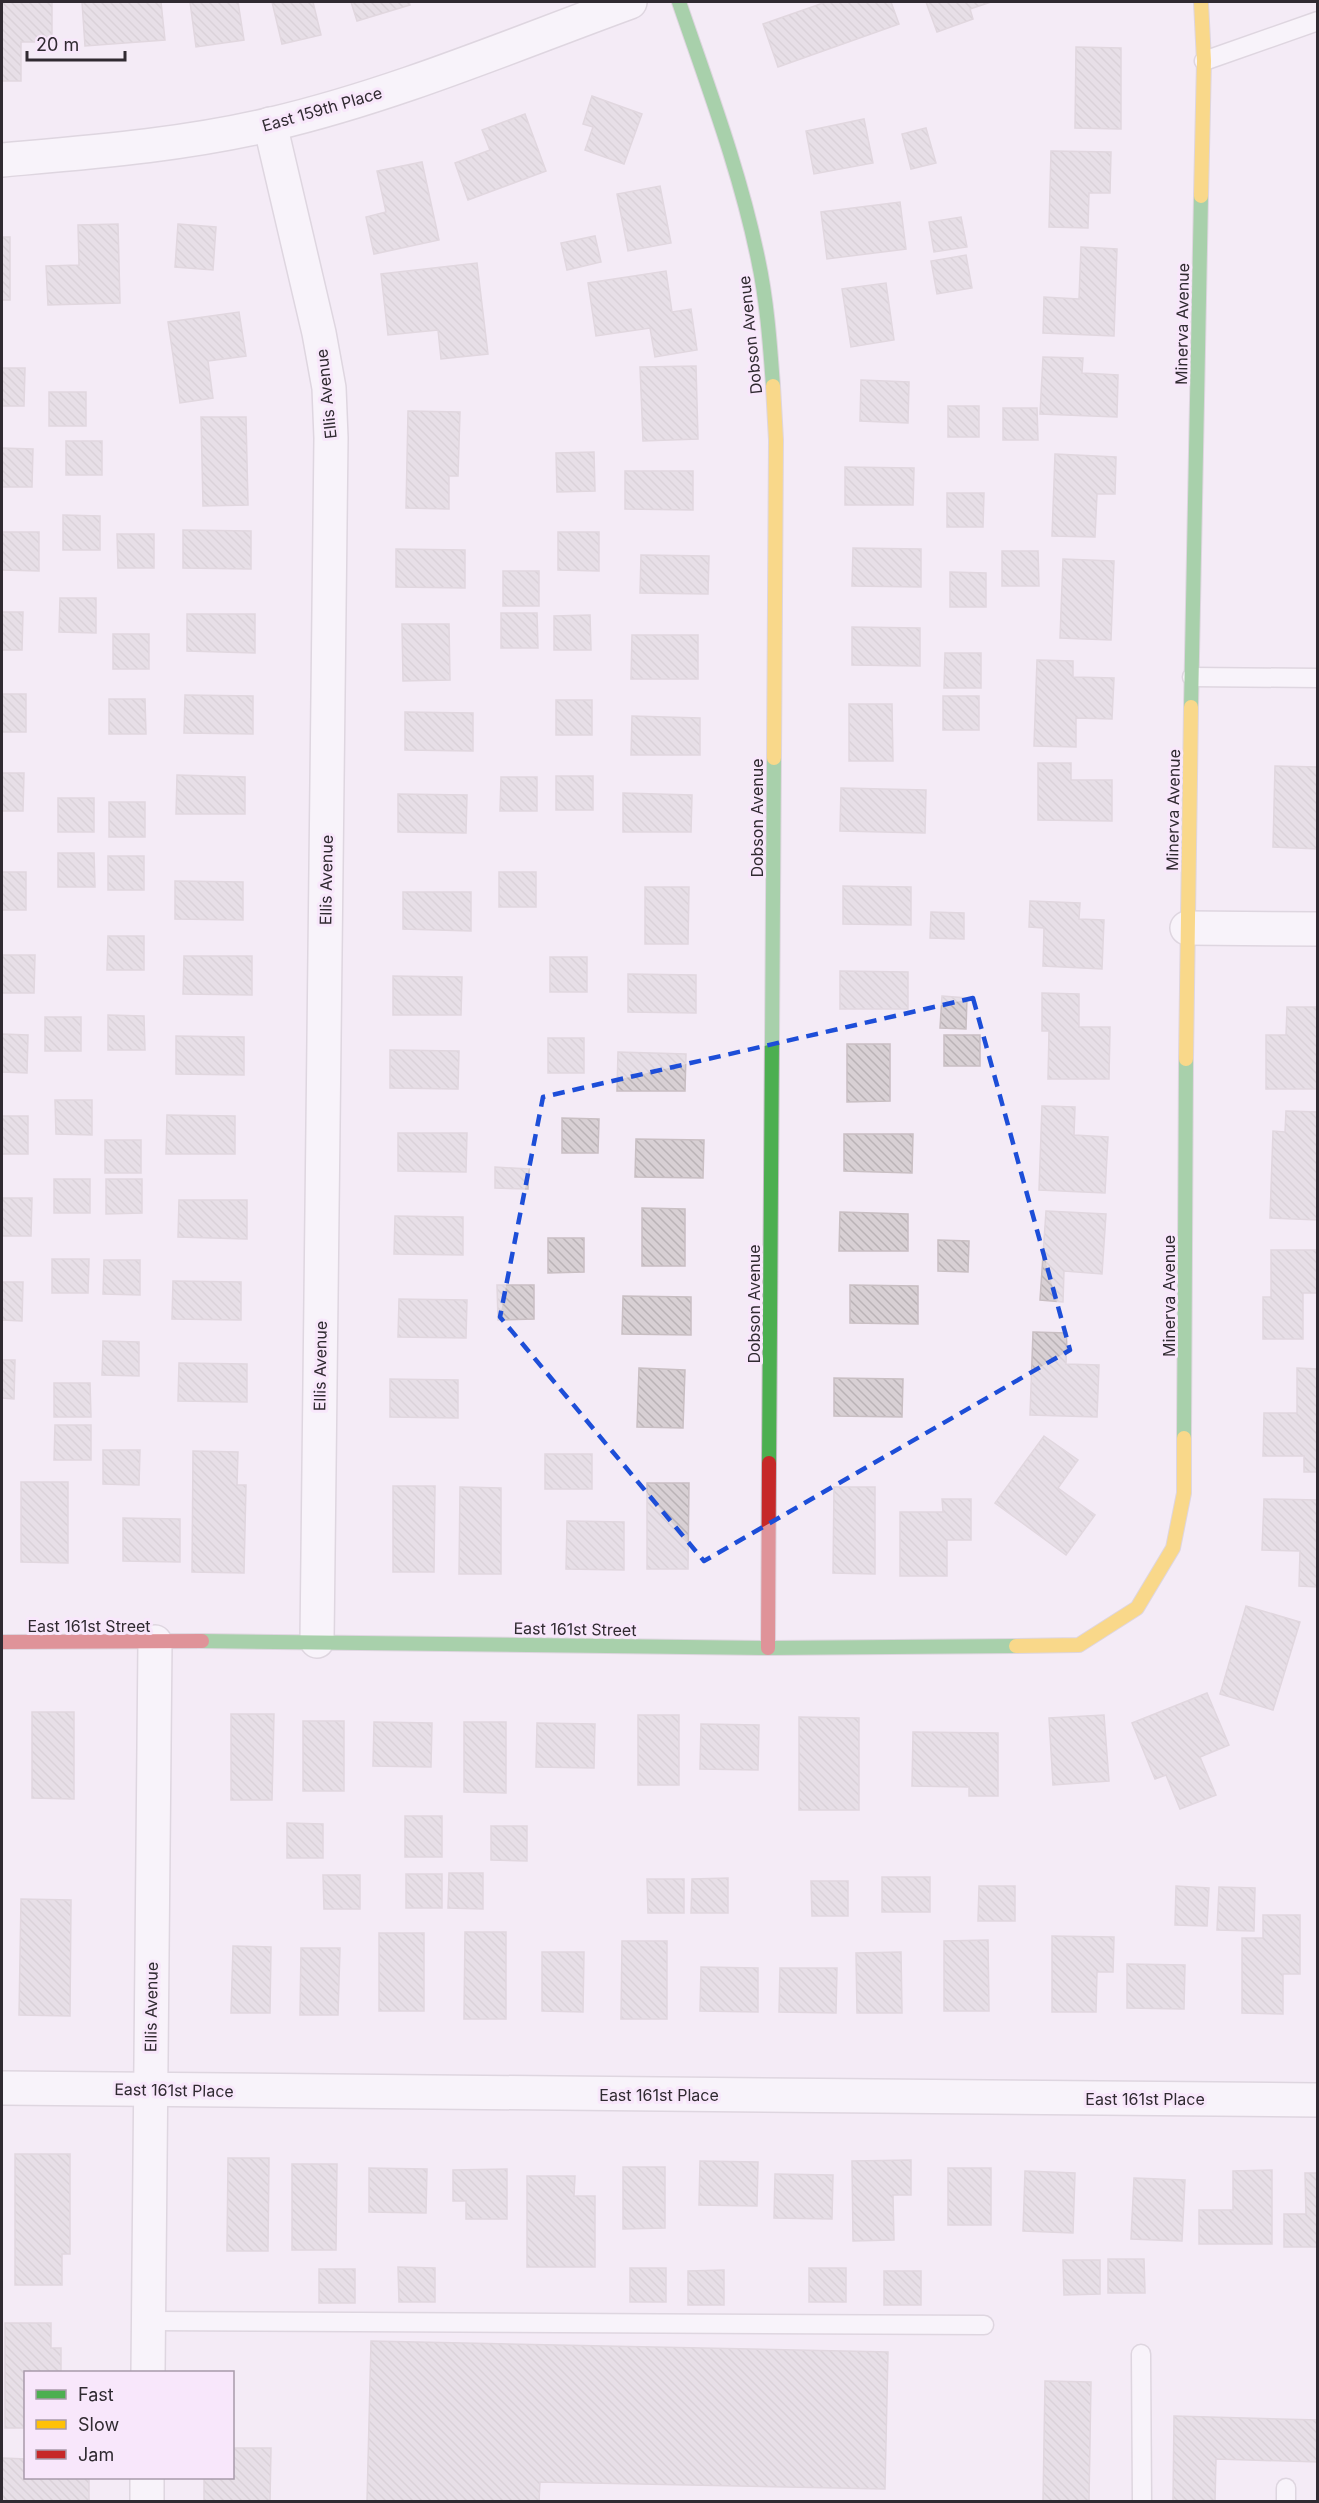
<svg xmlns="http://www.w3.org/2000/svg" width="1319" height="2503" viewBox="0 0 1319 2503" font-family="Inter,sans-serif">
	<style>
		.building { fill: url(#building-back-hatch); stroke: #c9bfc3; stroke-width: 1.5 }
		.lines { fill: none; stroke-linecap: round; stroke-linejoin: round }
		.lane-casing { stroke: #c4bcc5; stroke-width: 21 }
		.street-casing { stroke: #c4bcc5; stroke-width: 36 }
		.fast-casing { stroke: #c4bcc5; stroke-width: 16 }
		.slow-casing { stroke: #c4bcc5; stroke-width: 16 }
		.jam-casing { stroke: #c4bcc5; stroke-width: 16 }
		.lane { stroke: #fdfcfe; stroke-width: 18 }
		.street { stroke: #fdfcfe; stroke-width: 33 }
		.fast { stroke: #4caf50; stroke-width: 14 }
		.slow { stroke: #ffc107; stroke-width: 14 }
		.jam { stroke: #c62828; stroke-width: 14 }
		.marked { fill: none; stroke: #1d4ed8; stroke-width: 4.5; stroke-dasharray: 12 8; stroke-linejoin: round }
		.labels { text-anchor: middle; dominant-baseline: central; stroke-width: 6; stroke-linejoin: round; paint-order: stroke }
		.street-label { font-size: 16px; fill: #302a31; stroke: #f8e7fb }
	</style>
	<defs>
		<pattern id="building-back-hatch" width="6" height="6" patternUnits="userSpaceOnUse" patternTransform="scale(1.5)"><rect width="6" height="6" fill="#d8d0d4"/><path d="M-1 5l2 2M0 0l6 6M5-1l2 2" fill="none" stroke="#bab3b6"/></pattern>
	</defs>
	<rect width="100%" height="100%" fill="#f4ebf6"/>
	<g class="building">
		<polygon points="2,2 52,2 52,42 21,42 21,81 2,81"/>
		<polygon points="82,2 161,2 165,40 85,46"/>
		<polygon points="190,2 238,2 244,40 196,47"/>
		<polygon points="272,2 313,2 321,35 282,44"/>
		<polygon points="351,2 409,2 410,5 357,21"/>
		<polygon points="826,2 891,2 899,24 778,67 763,24"/>
		<polygon points="926,2 991,2 970,9 973,19 937,32"/>
		<polygon points="1076,47 1121,48 1121,129 1075,128"/>
		<polygon points="592,96 642,114 624,164 585,150 593,127 583,124"/>
		<polygon points="525,114 546,171 468,200 455,163 490,150 482,130"/>
		<polygon points="864,119 873,163 814,174 806,131"/>
		<polygon points="926,128 936,163 911,169 902,134"/>
		<polygon points="1051,151 1111,152 1110,193 1089,193 1088,228 1049,227"/>
		<polygon points="422,162 439,240 374,254 366,217 386,212 377,171"/>
		<polygon points="660,186 671,243 628,251 617,194"/>
		<polygon points="900,202 906,249 827,259 821,212"/>
		<polygon points="961,217 967,247 934,252 929,222"/>
		<polygon points="118,224 120,303 48,305 46,266 79,265 78,225"/>
		<polygon points="178,224 216,227 213,270 175,267"/>
		<polygon points="595,236 601,262 567,270 561,243"/>
		<rect x="2" y="237" width="8" height="63"/>
		<polygon points="1081,247 1117,249 1114,336 1043,333 1044,297 1079,299"/>
		<polygon points="966,255 972,288 937,294 931,261"/>
		<polygon points="477,263 488,354 441,359 438,330 388,335 381,274"/>
		<polygon points="666,271 672,312 691,309 697,350 655,357 650,328 596,336 588,283"/>
		<polygon points="886,283 894,340 851,347 842,289"/>
		<polygon points="239,312 246,356 208,361 213,398 180,403 168,322"/>
		<polygon points="1043,357 1083,358 1082,373 1118,375 1117,417 1040,414"/>
		<polygon points="696,366 698,439 643,441 640,367"/>
		<polygon points="2,368 25,368 24,406 2,406"/>
		<polygon points="861,380 909,382 908,423 860,421"/>
		<rect x="49" y="392" width="37" height="34"/>
		<rect x="948" y="406" width="31" height="31"/>
		<polygon points="1003,408 1037,408 1038,440 1003,440"/>
		<polygon points="408,411 460,412 458,476 449,476 449,509 406,508"/>
		<polygon points="201,417 246,417 248,505 203,506"/>
		<rect x="66" y="441" width="36" height="34"/>
		<polygon points="2,448 33,449 32,487 2,487"/>
		<polygon points="594,452 595,491 557,492 556,453"/>
		<polygon points="1055,454 1116,457 1115,494 1097,494 1095,537 1052,536"/>
		<polygon points="845,467 914,468 913,505 845,505"/>
		<polygon points="625,471 693,471 693,510 625,509"/>
		<polygon points="947,493 984,493 983,527 947,527"/>
		<polygon points="63,515 100,516 100,550 63,550"/>
		<polygon points="183,530 251,531 251,569 183,568"/>
		<polygon points="2,532 39,532 39,571 2,570"/>
		<polygon points="558,532 599,532 599,571 558,570"/>
		<polygon points="117,534 154,534 154,568 118,568"/>
		<polygon points="853,548 921,549 921,587 852,586"/>
		<polygon points="396,549 465,550 465,588 396,587"/>
		<polygon points="1002,551 1038,551 1039,586 1002,586"/>
		<polygon points="641,555 709,556 708,594 640,593"/>
		<polygon points="1063,559 1114,561 1111,640 1060,638"/>
		<rect x="503" y="571" width="36" height="35"/>
		<polygon points="950,572 986,573 986,607 950,607"/>
		<polygon points="60,598 96,598 96,633 59,632"/>
		<polygon points="2,612 23,612 22,650 2,650"/>
		<polygon points="501,613 537,613 538,648 501,648"/>
		<polygon points="187,614 255,614 255,653 187,651"/>
		<polygon points="590,615 591,650 554,650 554,616"/>
		<polygon points="402,624 449,624 450,680 403,681"/>
		<polygon points="852,627 920,628 920,666 852,665"/>
		<rect x="113" y="634" width="36" height="35"/>
		<polygon points="632,635 698,635 698,679 631,679"/>
		<polygon points="945,653 981,653 981,688 944,688"/>
		<polygon points="1037,660 1073,661 1073,677 1114,678 1112,719 1076,718 1076,747 1034,746"/>
		<rect x="2" y="694" width="24" height="38"/>
		<polygon points="185,695 253,696 253,734 184,733"/>
		<rect x="943" y="696" width="36" height="34"/>
		<polygon points="109,699 145,699 146,734 109,734"/>
		<rect x="556" y="700" width="36" height="35"/>
		<polygon points="849,704 892,704 893,761 849,761"/>
		<polygon points="405,712 473,713 473,751 405,750"/>
		<polygon points="632,716 700,718 700,755 631,755"/>
		<polygon points="1038,763 1071,763 1071,780 1112,780 1112,821 1038,820"/>
		<polygon points="1275,766 1318,767 1318,849 1273,847"/>
		<polygon points="2,773 24,773 23,811 2,811"/>
		<polygon points="177,775 245,777 245,814 176,814"/>
		<rect x="556" y="776" width="37" height="34"/>
		<polygon points="501,777 537,777 537,811 500,811"/>
		<polygon points="841,788 926,790 925,833 840,831"/>
		<polygon points="623,793 692,795 691,832 623,832"/>
		<polygon points="398,794 467,795 466,833 398,832"/>
		<rect x="58" y="798" width="36" height="34"/>
		<rect x="109" y="802" width="36" height="35"/>
		<polygon points="58,853 94,853 95,887 58,887"/>
		<rect x="108" y="856" width="36" height="34"/>
		<rect x="2" y="872" width="24" height="38"/>
		<rect x="499" y="872" width="37" height="35"/>
		<polygon points="175,881 243,882 243,920 175,919"/>
		<polygon points="843,886 911,887 911,925 843,924"/>
		<polygon points="645,887 689,887 688,944 645,944"/>
		<polygon points="403,892 471,892 471,931 403,929"/>
		<polygon points="1030,901 1080,903 1079,919 1104,920 1102,969 1043,966 1044,928 1029,927"/>
		<polygon points="931,912 964,913 964,939 930,938"/>
		<polygon points="108,936 144,936 144,970 107,970"/>
		<polygon points="2,955 35,955 34,993 2,993"/>
		<polygon points="184,956 252,956 252,995 183,994"/>
		<rect x="550" y="957" width="37" height="35"/>
		<polygon points="840,971 908,972 908,1009 840,1009"/>
		<polygon points="628,974 696,975 696,1013 628,1012"/>
		<polygon points="393,976 462,977 461,1015 393,1015"/>
		<polygon points="1042,993 1079,994 1079,1027 1110,1027 1109,1079 1048,1079 1049,1031 1042,1031"/>
		<polygon points="942,996 967,998 966,1029 940,1028"/>
		<polygon points="1287,1007 1318,1007 1318,1089 1266,1089 1266,1035 1286,1035"/>
		<polygon points="108,1015 144,1016 145,1050 108,1050"/>
		<rect x="45" y="1017" width="36" height="34"/>
		<polygon points="2,1034 28,1035 27,1073 2,1072"/>
		<rect x="944" y="1035" width="36" height="31"/>
		<polygon points="176,1036 244,1037 244,1075 176,1074"/>
		<rect x="548" y="1038" width="36" height="35"/>
		<polygon points="847,1044 890,1044 890,1101 847,1102"/>
		<polygon points="390,1050 459,1051 458,1089 390,1088"/>
		<polygon points="618,1052 686,1054 685,1091 617,1091"/>
		<polygon points="55,1100 92,1100 92,1135 56,1134"/>
		<polygon points="1042,1106 1075,1107 1074,1135 1108,1137 1105,1193 1039,1190"/>
		<polygon points="1286,1111 1318,1112 1318,1220 1270,1218 1273,1131 1285,1132"/>
		<polygon points="167,1115 235,1116 235,1154 166,1154"/>
		<rect x="2" y="1116" width="26" height="38"/>
		<polygon points="562,1118 599,1119 598,1153 562,1153"/>
		<polygon points="398,1133 467,1133 466,1172 398,1171"/>
		<polygon points="844,1134 913,1134 912,1173 844,1171"/>
		<polygon points="636,1139 704,1140 703,1178 635,1177"/>
		<rect x="105" y="1140" width="36" height="33"/>
		<polygon points="495,1167 529,1169 528,1189 495,1188"/>
		<rect x="54" y="1179" width="36" height="34"/>
		<polygon points="106,1179 142,1179 142,1213 106,1214"/>
		<polygon points="2,1198 32,1198 31,1236 2,1236"/>
		<polygon points="179,1200 247,1200 247,1239 178,1237"/>
		<polygon points="642,1208 685,1209 685,1266 642,1266"/>
		<polygon points="1046,1211 1106,1214 1102,1274 1064,1271 1063,1302 1040,1300"/>
		<polygon points="840,1212 908,1214 908,1251 839,1251"/>
		<polygon points="395,1216 463,1217 463,1255 394,1254"/>
		<polygon points="548,1238 584,1238 584,1272 548,1273"/>
		<polygon points="938,1240 969,1241 968,1272 938,1271"/>
		<polygon points="1271,1250 1318,1250 1318,1293 1303,1293 1303,1339 1263,1339 1263,1297 1271,1297"/>
		<polygon points="52,1259 89,1259 88,1293 52,1293"/>
		<polygon points="104,1260 140,1260 140,1295 103,1294"/>
		<polygon points="173,1281 241,1282 241,1320 172,1319"/>
		<polygon points="2,1282 23,1282 22,1321 2,1320"/>
		<polygon points="497,1285 534,1285 534,1319 498,1320"/>
		<polygon points="850,1285 918,1286 918,1324 850,1323"/>
		<polygon points="623,1296 691,1297 691,1335 622,1334"/>
		<polygon points="399,1299 467,1300 466,1338 398,1337"/>
		<polygon points="1033,1332 1067,1333 1066,1364 1099,1365 1097,1417 1030,1415"/>
		<polygon points="103,1341 139,1342 139,1376 102,1375"/>
		<polygon points="2,1360 15,1360 14,1399 2,1398"/>
		<polygon points="179,1363 247,1364 247,1402 178,1401"/>
		<polygon points="639,1368 685,1370 683,1428 637,1427"/>
		<polygon points="1297,1368 1318,1369 1318,1472 1304,1472 1304,1456 1263,1456 1264,1413 1297,1413"/>
		<polygon points="834,1378 903,1379 902,1417 834,1416"/>
		<polygon points="390,1379 458,1380 458,1418 390,1417"/>
		<polygon points="54,1383 90,1383 91,1417 54,1417"/>
		<polygon points="55,1425 91,1425 91,1460 54,1460"/>
		<polygon points="1044,1436 1078,1460 1058,1488 1095,1515 1066,1555 995,1503"/>
		<polygon points="103,1450 140,1450 139,1485 103,1484"/>
		<polygon points="193,1451 238,1452 237,1485 246,1485 244,1573 192,1572"/>
		<rect x="545" y="1454" width="47" height="35"/>
		<polygon points="21,1482 68,1482 68,1563 21,1562"/>
		<polygon points="647,1483 689,1483 688,1569 647,1569"/>
		<polygon points="393,1486 435,1486 434,1572 393,1572"/>
		<polygon points="460,1487 501,1488 501,1574 459,1574"/>
		<polygon points="834,1487 875,1487 875,1574 833,1573"/>
		<polygon points="942,1499 971,1499 971,1540 947,1540 947,1576 900,1576 900,1512 943,1512"/>
		<polygon points="1264,1499 1318,1500 1318,1587 1299,1586 1300,1551 1262,1550"/>
		<polygon points="123,1518 180,1519 180,1562 123,1561"/>
		<polygon points="567,1521 624,1522 624,1570 566,1569"/>
		<polygon points="1246,1606 1300,1622 1273,1710 1220,1694"/>
		<polygon points="1207,1693 1229,1745 1200,1757 1216,1795 1180,1809 1166,1775 1155,1779 1132,1723"/>
		<polygon points="32,1712 74,1712 74,1799 32,1798"/>
		<polygon points="231,1714 274,1714 272,1800 231,1800"/>
		<rect x="638" y="1715" width="41" height="70"/>
		<polygon points="1104,1715 1109,1781 1053,1785 1049,1718"/>
		<polygon points="799,1717 859,1718 859,1810 799,1810"/>
		<rect x="303" y="1721" width="41" height="70"/>
		<polygon points="374,1722 432,1723 431,1767 373,1766"/>
		<polygon points="464,1722 506,1722 506,1793 464,1792"/>
		<polygon points="537,1723 595,1724 594,1768 536,1767"/>
		<polygon points="701,1724 759,1725 758,1770 700,1769"/>
		<polygon points="913,1732 998,1733 998,1796 969,1796 969,1787 912,1786"/>
		<rect x="405" y="1816" width="37" height="41"/>
		<polygon points="287,1823 323,1824 323,1858 287,1858"/>
		<polygon points="491,1826 527,1826 527,1861 491,1860"/>
		<polygon points="449,1873 483,1873 483,1909 448,1908"/>
		<rect x="406" y="1874" width="36" height="34"/>
		<polygon points="323,1875 360,1875 360,1909 324,1909"/>
		<rect x="882" y="1877" width="48" height="35"/>
		<polygon points="728,1878 728,1913 691,1913 692,1879"/>
		<polygon points="647,1879 684,1879 684,1913 648,1913"/>
		<polygon points="811,1881 848,1881 848,1916 812,1916"/>
		<polygon points="979,1886 1015,1886 1015,1921 978,1921"/>
		<polygon points="1176,1886 1209,1888 1207,1926 1175,1925"/>
		<polygon points="1219,1887 1255,1888 1254,1931 1217,1930"/>
		<polygon points="21,1899 71,1900 70,2016 19,2015"/>
		<polygon points="1263,1915 1300,1915 1300,1974 1283,1974 1283,2014 1242,2013 1242,1938 1263,1938"/>
		<polygon points="465,1932 506,1932 506,2019 464,2019"/>
		<rect x="379" y="1933" width="45" height="78"/>
		<polygon points="1052,1936 1114,1937 1113,1972 1097,1972 1096,2012 1052,2012"/>
		<polygon points="988,1940 989,2011 944,2011 944,1941"/>
		<polygon points="622,1941 667,1941 667,2019 621,2019"/>
		<polygon points="233,1946 271,1947 270,2013 231,2013"/>
		<polygon points="301,1948 340,1948 338,2015 300,2015"/>
		<polygon points="542,1952 584,1952 583,2012 542,2011"/>
		<polygon points="901,1952 902,2013 857,2013 856,1953"/>
		<polygon points="1127,1964 1185,1965 1184,2009 1127,2008"/>
		<polygon points="701,1967 758,1968 758,2012 700,2011"/>
		<polygon points="780,1968 837,1968 836,2013 779,2012"/>
		<polygon points="15,2154 70,2154 70,2254 62,2254 62,2285 15,2285"/>
		<polygon points="228,2158 269,2158 268,2251 227,2251"/>
		<polygon points="911,2160 911,2195 893,2195 894,2240 853,2241 852,2161"/>
		<polygon points="700,2161 758,2162 757,2206 699,2205"/>
		<polygon points="292,2164 337,2164 336,2250 292,2250"/>
		<polygon points="623,2167 665,2167 665,2228 623,2229"/>
		<polygon points="369,2168 427,2169 426,2213 369,2212"/>
		<rect x="948" y="2168" width="43" height="57"/>
		<polygon points="507,2169 507,2219 466,2219 466,2201 453,2201 453,2170"/>
		<polygon points="1272,2170 1272,2244 1199,2244 1199,2210 1233,2210 1233,2171"/>
		<polygon points="1025,2171 1075,2173 1073,2233 1023,2231"/>
		<polygon points="1305,2173 1318,2173 1318,2247 1284,2247 1284,2214 1306,2214"/>
		<polygon points="775,2174 833,2175 832,2219 774,2218"/>
		<polygon points="527,2176 575,2176 574,2196 595,2196 595,2267 527,2267"/>
		<polygon points="1134,2178 1185,2180 1182,2241 1131,2239"/>
		<polygon points="1108,2259 1144,2259 1145,2293 1108,2293"/>
		<polygon points="1063,2260 1100,2260 1100,2294 1064,2295"/>
		<polygon points="398,2267 435,2268 435,2302 399,2302"/>
		<rect x="630" y="2268" width="36" height="34"/>
		<rect x="809" y="2268" width="37" height="34"/>
		<rect x="319" y="2269" width="36" height="34"/>
		<polygon points="724,2270 724,2305 688,2305 688,2271"/>
		<rect x="884" y="2271" width="37" height="34"/>
		<polygon points="5,2323 51,2323 51,2348 61,2348 61,2372 26,2372 26,2428 5,2428"/>
		<polygon points="371,2341 888,2352 885,2489 540,2482 539,2502 367,2502"/>
		<polygon points="1045,2381 1091,2382 1089,2501 1117,2502 1043,2502"/>
		<polygon points="1174,2416 1318,2420 1318,2462 1216,2459 1215,2502 1173,2502"/>
		<polygon points="232,2448 271,2448 270,2502 204,2502 204,2478 232,2478"/>
		<polygon points="2,2458 26,2459 26,2478 89,2478 89,2502 2,2502"/>
	</g>
	<g class="lines">
		<defs>
			<g id="lane">
				<polyline points="1204,61 1318,21"/>
				<polyline points="1192,677 1318,678"/>
				<polyline points="148,2321 984,2325"/>
				<polyline points="1141,2354 1142,2502"/>
				<polyline points="1286,2488 1286,2502"/>
			</g>
			<g id="street">
				<polyline points="270,124 319,333 329,388 331,438 317,1641"/>
				<path d="M2,160C92,152 184,145 272,124C395,95 512,45 630,2"/>
				<polyline points="1187,928 1318,929"/>
				<polyline points="2,2088 1318,2100"/>
				<polyline points="148,2372 155,1642"/>
				<polyline points="147,2502 147,2478"/>
			</g>
			<g id="fast">
				<path d="M679,2C708,87 740,171 758,259C767,301 770,344 773,386"/>
				<polyline points="1191,707 1201,196"/>
				<polyline points="1184,1438 1186,1059"/>
				<polyline points="769,1463 774,758"/>
				<polyline points="202,1641 768,1648 1016,1646"/>
			</g>
			<g id="slow">
				<polyline points="1201,2 1204,61 1201,196"/>
				<polyline points="773,386 776,440 774,758"/>
				<polyline points="1186,1059 1191,707"/>
				<polyline points="1016,1646 1079,1645 1137,1608 1173,1548 1184,1493 1184,1438"/>
			</g>
			<g id="jam">
				<polyline points="2,1642 202,1641"/>
				<polyline points="768,1648 769,1463"/>
			</g>
		</defs>
		<use href="#lane" class="lane-casing"/>
		<use href="#street" class="street-casing"/>
		<use href="#fast" class="fast-casing"/>
		<use href="#slow" class="slow-casing"/>
		<use href="#jam" class="jam-casing"/>
		<use href="#lane" class="lane"/>
		<use href="#street" class="street"/>
		<use href="#fast" class="fast"/>
		<use href="#slow" class="slow"/>
		<use href="#jam" class="jam"/>
	</g>
	<path d="M0 0H1319V2503H0ZM973,998L1070,1350L704,1561L500,1317L543,1097Z" fill="#f4ebf6" fill-opacity=".55" fill-rule="evenodd"/>
	<path class="marked" d="M973,998L1070,1350L704,1561L500,1317L543,1097Z"/>
	<g class="labels">
		<g class="street-label">
			<text transform="translate(322 109) rotate(-16)">East 159th Place</text>
			<text transform="translate(1182 324) rotate(-89)">Minerva Avenue</text>
			<text transform="translate(750 335) rotate(-96)">Dobson Avenue</text>
			<text transform="translate(326 394) rotate(-96)">Ellis Avenue</text>
			<text transform="translate(1173 810) rotate(-89)">Minerva Avenue</text>
			<text transform="translate(757 818) rotate(-90)">Dobson Avenue</text>
			<text transform="translate(326 880) rotate(-89)">Ellis Avenue</text>
			<text transform="translate(1169 1296) rotate(-90)">Minerva Avenue</text>
			<text transform="translate(754 1304) rotate(-90)">Dobson Avenue</text>
			<text transform="translate(320 1366) rotate(-89)">Ellis Avenue</text>
			<text x="89" y="1626">East 161st Street</text>
			<text transform="translate(575 1629) rotate(1)">East 161st Street</text>
			<text transform="translate(151 2007) rotate(-89)">Ellis Avenue</text>
			<text transform="translate(174 2090) rotate(1)">East 161st Place</text>
			<text x="659" y="2095">East 161st Place</text>
			<text x="1145" y="2099">East 161st Place</text>
		</g>
	</g>
	<rect width="1319" height="2503" fill="none" stroke="#302a31" stroke-width="6"/>
	<rect x="24" y="2371" width="210" height="108" fill="#f8e7fb" stroke="#a89baa" stroke-width="1.5"/>
	<rect x="36" y="2390" width="30" height="9" fill="#4caf50" stroke="#a89baa" stroke-width="1.5"/>
	<text x="78" y="2401" font-size="18" fill="#302a31">Fast</text>
	<rect x="36" y="2420" width="30" height="9" fill="#ffc107" stroke="#a89baa" stroke-width="1.5"/>
	<text x="78" y="2431" font-size="18" fill="#302a31">Slow</text>
	<rect x="36" y="2450" width="30" height="9" fill="#c62828" stroke="#a89baa" stroke-width="1.5"/>
	<text x="78" y="2461" font-size="18" fill="#302a31">Jam</text>
	<path d="M27 51v9h98v-9" fill="none" stroke="#302a31" stroke-width="3"/>
	<text x="36" y="51" font-size="18" fill="#302a31" stroke="#f8e7fb" stroke-width="4.5" paint-order="stroke">20 m</text>
</svg>
